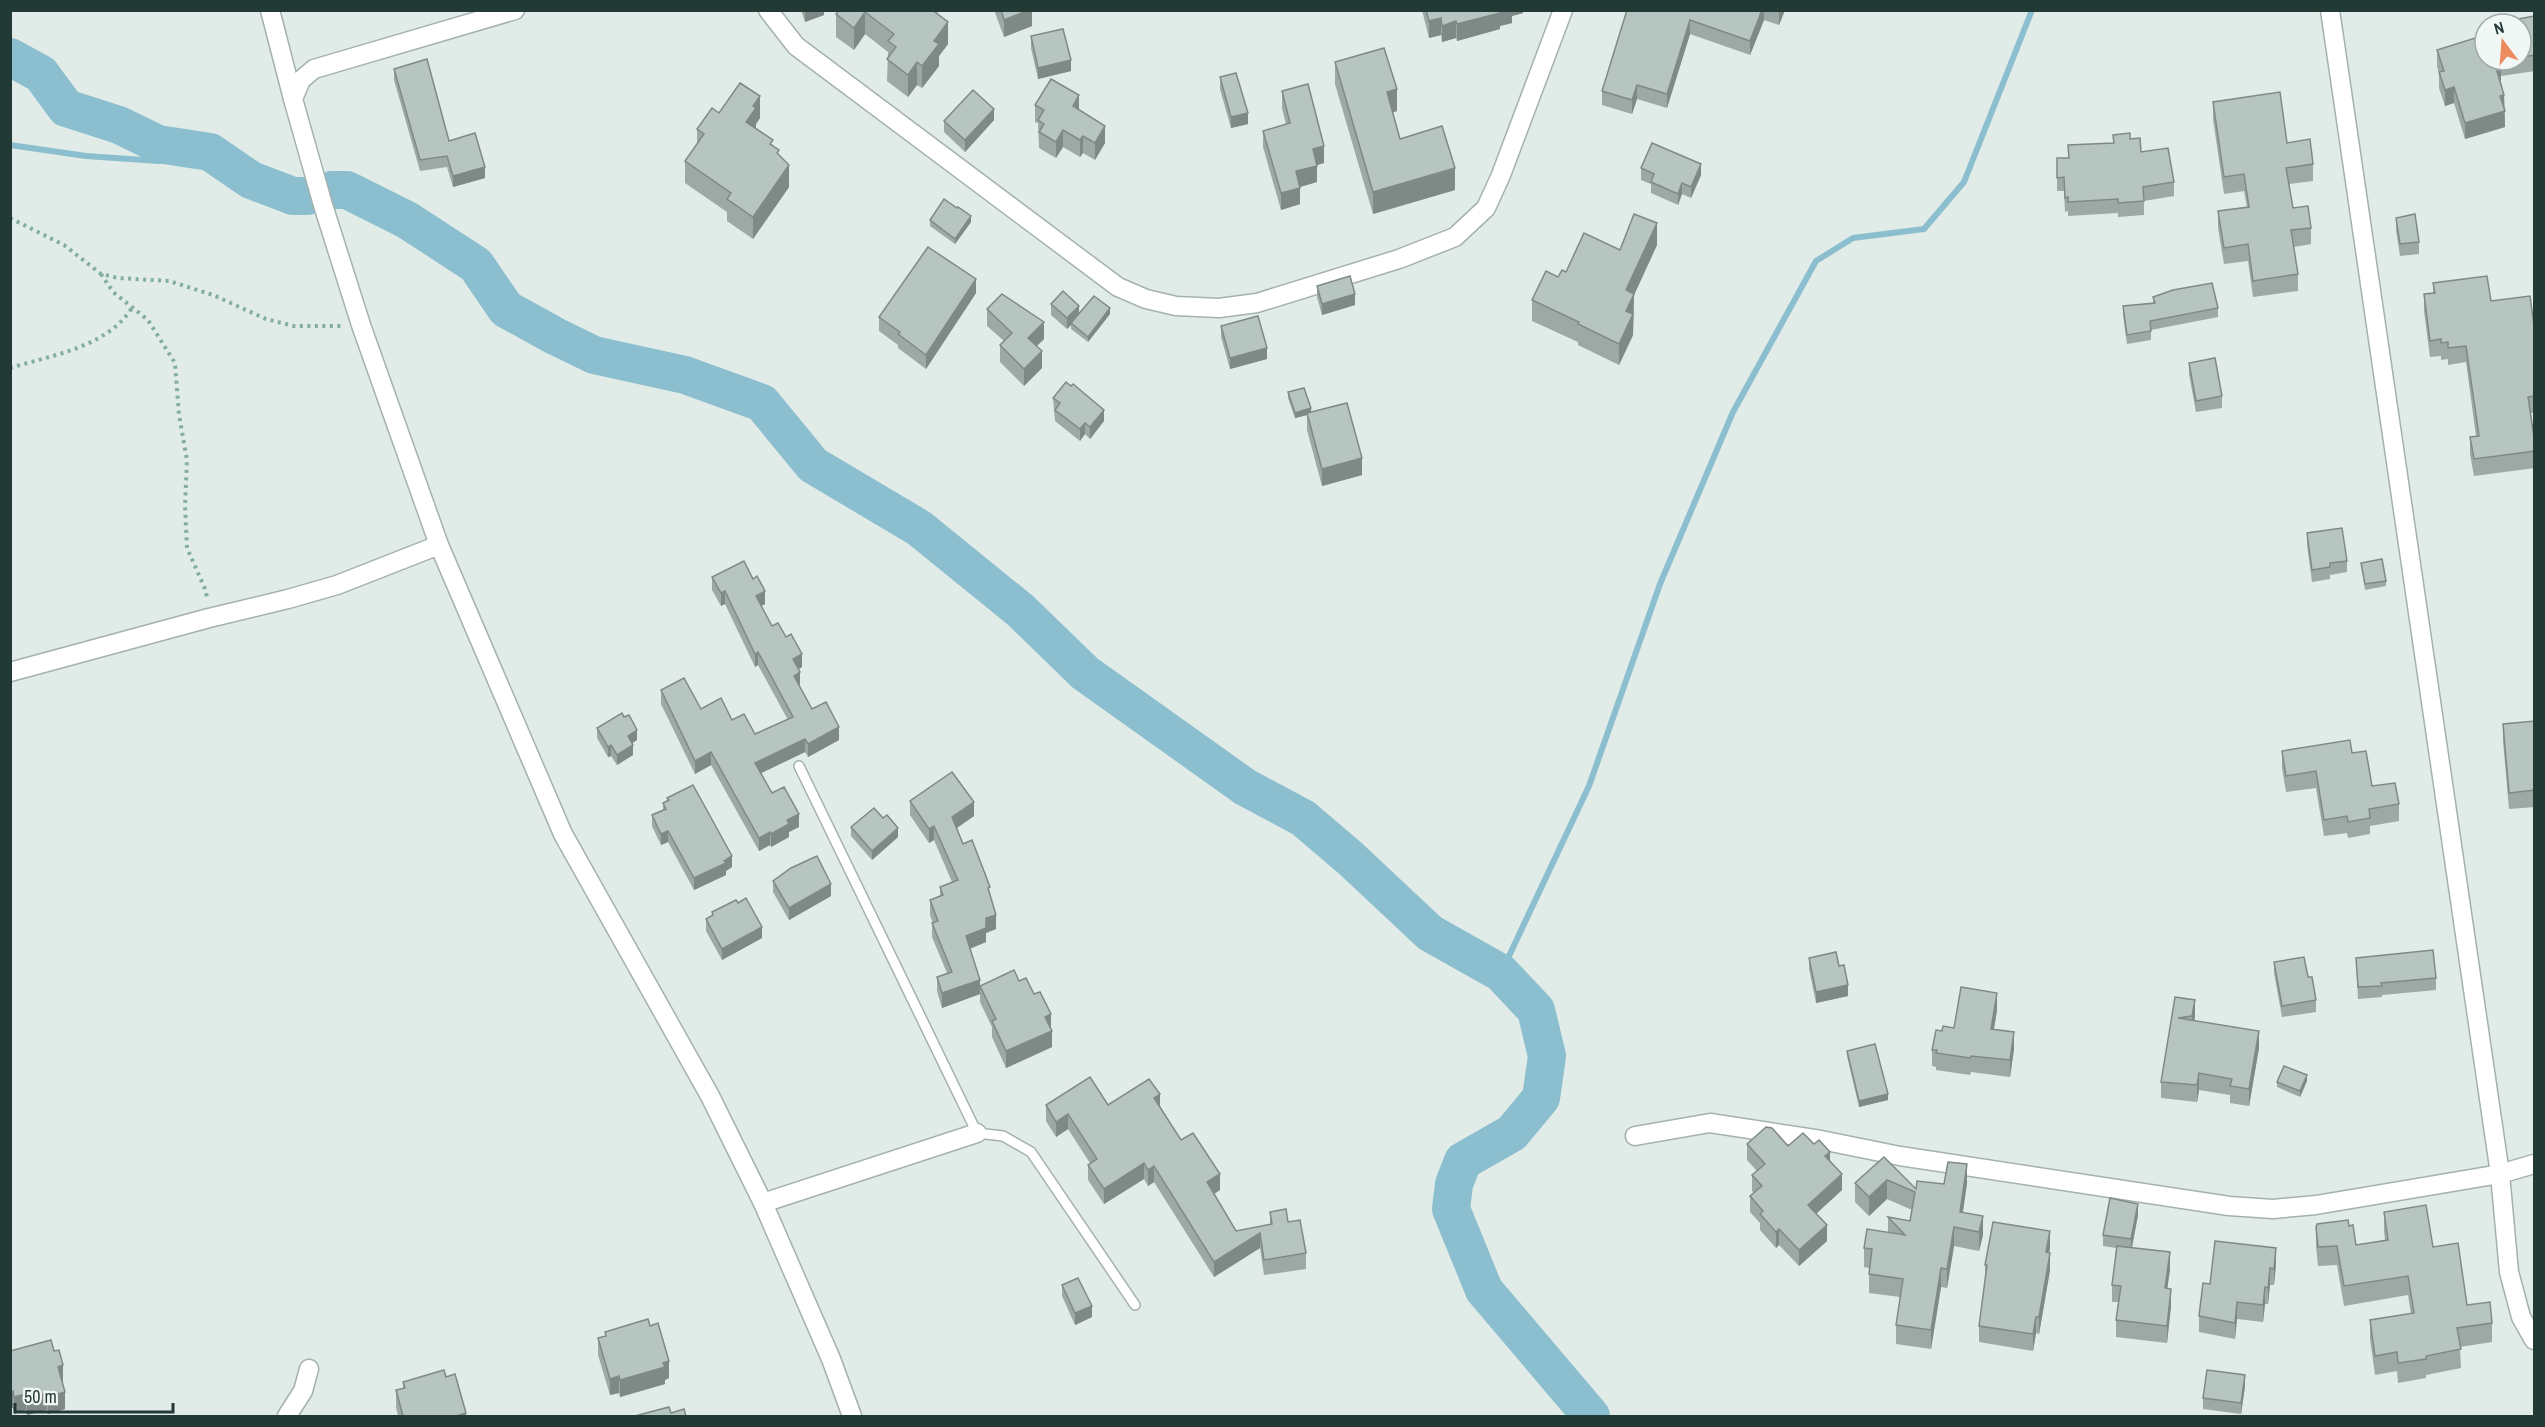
<svg xmlns="http://www.w3.org/2000/svg" width="2545" height="1427" viewBox="0 0 2545 1427" font-family="'Archivo Narrow',sans-serif">
	<style>
		.lines { fill: none; stroke-linecap: round; stroke-linejoin: round }
		.stream { stroke: #8bbece; stroke-width: 6 }
		.river { stroke: #8bbece; stroke-width: 38 }
		.lane-casing { stroke: #a4b2ae; stroke-width: 12 }
		.street-casing { stroke: #a4b2ae; stroke-width: 21 }
		.path { stroke: #82ada3; stroke-width: 4; stroke-dasharray: 3 4.5; stroke-linecap: butt }
		.lane { stroke: #fff; stroke-width: 9 }
		.street { stroke: #fff; stroke-width: 18 }
		.wall { fill: #9da9a5 }
		.shaded-wall { fill: #7f8a86 }
		.building { fill: #b6c5c0; stroke: #7f8a86; stroke-width: 1.5 }
	</style>
	<rect width="100%" height="100%" fill="#e1ebe7"/>
	<g class="lines">
		<g class="stream">
			<polyline points="10,145 86,156 159,161 210,152"/>
			<polyline points="1501,973 1589,786 1660,584 1733,412 1816,261 1853,238 1924,229 1964,182 2032,10"/>
		</g>
		<g class="river">
			<polyline points="10,57 41,74 66,108 119,125 158,144 210,152 251,180 293,196 308,196"/>
			<polyline points="332,190 347,190 407,220 476,265 506,309 555,336 594,355 685,375 762,403 813,465 919,528 1020,610 1085,673 1245,787 1303,818 1350,858 1430,933 1501,973 1536,1010 1547,1056 1541,1098 1512,1133 1463,1161 1454,1184 1451,1209 1484,1290 1591,1416"/>
		</g>
		<defs>
			<polyline id="lane" points="799,766 977,1133 1003,1136 1031,1152 1135,1305"/>
			<g id="street">
				<polyline points="270,10 293,99"/>
				<polyline points="515,10 314,69 301,80 293,99 323,205 361,325 439,545 563,834 710,1096 763,1203 831,1359 852,1416"/>
				<polyline points="768,10 796,46 1118,287 1146,299 1176,306 1219,308 1257,303 1399,259 1455,237 1486,208 1501,175 1563,10"/>
				<polyline points="2330,10 2500,1174 2509,1272 2521,1317 2534,1340"/>
				<polyline points="10,672 209,618 288,599 337,585 439,545"/>
				<polyline points="1635,1136 1710,1123 1821,1140 1900,1156 2229,1206 2273,1209 2316,1205 2500,1174 2534,1164"/>
				<polyline points="763,1203 977,1133"/>
				<polyline points="287,1416 303,1391 309,1369"/>
			</g>
		</defs>
		<use href="#lane" class="lane-casing"/>
		<use href="#street" class="street-casing"/>
		<g class="path">
			<polyline points="10,218 64,245 101,274 118,278 169,281 213,295 266,319 294,326 342,326"/>
			<polyline points="101,274 113,292 148,320 175,363 179,415 187,460 185,506 187,548 206,591 207,600"/>
			<path d="M10,368C52,355 109,347 133,306"/>
		</g>
		<use href="#lane" class="lane"/>
		<use href="#street" class="street"/>
	</g>
	<g class="wall">
		<polygon points="801,10 824,10 824,15 805,22"/>
		<polygon points="839,10 938,10 938,14 948,44 939,56 939,66 922,88 917,85 908,97 887,81 888,52 865,34 854,50 836,37 836,14"/>
		<polygon points="994,10 1032,10 1032,26 1004,37"/>
		<polygon points="1422,10 1523,10 1523,13 1512,16 1512,23 1500,26 1500,29 1457,41 1456,38 1442,42 1441,35 1429,38"/>
		<polygon points="1627,10 1785,10 1779,25 1764,20 1750,55 1690,34 1667,108 1637,99 1632,114 1602,105 1602,91"/>
		<polygon points="2535,16 2535,71 2501,76 2501,82 2504,95 2505,127 2465,139 2454,103 2445,106 2439,88 2439,73 2437,66 2437,50 2485,60 2521,60 2521,24 2512,24 2512,20"/>
		<polygon points="1031,36 1071,71 1038,79 1031,48"/>
		<polygon points="1335,62 1397,111 1392,113 1400,139 1455,190 1373,214 1335,84"/>
		<polygon points="394,69 449,141 485,178 453,187 447,167 420,171 394,80"/>
		<polygon points="1220,77 1248,124 1231,128 1220,89"/>
		<polygon points="1282,91 1324,163 1317,165 1317,182 1300,187 1300,204 1281,210 1263,147 1263,131 1286,124 1282,108"/>
		<polygon points="2213,102 2287,143 2313,164 2313,181 2289,184 2293,208 2311,228 2311,244 2294,247 2298,274 2298,291 2253,297 2248,261 2224,264 2218,228 2218,211 2247,207 2244,191 2224,194 2213,119"/>
		<polygon points="1035,105 1079,110 1105,143 1095,160 1083,153 1080,157 1063,147 1056,158 1039,148 1038,123 1035,122"/>
		<polygon points="719,113 760,118 756,124 756,129 773,145 779,155 789,187 753,239 727,221 727,212 685,183 685,161 697,144 697,129"/>
		<polygon points="994,120 965,152 944,132 944,121"/>
		<polygon points="2113,135 2130,139 2141,152 2174,182 2174,196 2144,201 2144,215 2118,217 2118,213 2068,216 2068,211 2065,212 2064,191 2057,191 2057,158 2068,158 2068,145 2113,143"/>
		<polygon points="1641,168 1701,175 1691,198 1682,194 1678,205 1651,193 1651,184 1641,180"/>
		<polygon points="2396,218 2419,242 2419,254 2400,256 2396,230"/>
		<polygon points="930,220 971,222 955,244 930,226"/>
		<polygon points="1657,245 1634,295 1633,335 1619,365 1578,345 1578,342 1532,321 1532,300 1566,272 1620,250"/>
		<polygon points="2433,283 2491,301 2535,333 2535,413 2531,413 2535,444 2535,468 2474,476 2470,454 2470,437 2476,436 2466,362 2448,365 2448,359 2441,360 2441,356 2430,357 2424,311 2424,294 2433,293"/>
		<polygon points="1317,286 1355,305 1322,315 1317,297"/>
		<polygon points="976,293 926,369 898,348 898,345 879,331 879,317"/>
		<polygon points="2153,297 2218,308 2218,317 2151,330 2151,340 2127,344 2123,315 2123,306 2153,303"/>
		<polygon points="1051,304 1079,314 1110,314 1088,342 1071,329 1071,325 1067,329 1051,315"/>
		<polygon points="987,309 1044,339 1037,346 1042,368 1024,386 1000,362 1000,345 1004,341 987,326"/>
		<polygon points="1221,326 1267,359 1230,369 1221,337"/>
		<polygon points="2189,363 2222,396 2222,408 2196,412 2189,374"/>
		<polygon points="1288,392 1311,412 1362,475 1322,486 1307,430 1307,415 1295,418 1288,398"/>
		<polygon points="1053,398 1104,421 1090,439 1085,434 1080,441 1055,421"/>
		<polygon points="2307,533 2347,561 2347,572 2330,575 2330,579 2312,582 2307,545"/>
		<polygon points="2361,563 2386,581 2386,586 2365,590"/>
		<polygon points="712,577 765,604 761,606 772,626 802,667 798,669 800,685 799,686 812,709 839,740 808,757 805,752 761,773 772,793 799,827 789,832 789,837 771,847 770,845 759,851 711,765 695,774 661,704 661,690 701,709 732,720 755,734 788,720 758,665 755,667 725,604 721,606 712,590"/>
		<polygon points="2535,721 2535,807 2509,809 2503,741 2503,724"/>
		<polygon points="597,728 637,740 632,743 633,755 617,765 611,756 608,757 597,738"/>
		<polygon points="2282,751 2352,753 2372,786 2399,804 2399,821 2370,826 2370,834 2348,838 2347,833 2324,836 2316,788 2286,792 2282,768"/>
		<polygon points="667,798 732,867 726,871 726,875 694,890 668,842 661,845 652,826 652,815 663,810 663,803 667,801"/>
		<polygon points="910,801 974,816 957,828 963,844 990,895 996,929 986,933 986,942 970,949 980,994 942,1008 937,991 937,977 947,973 932,937 932,923 933,923 930,915 930,900 940,896 940,887 952,882 934,840 929,843 910,815"/>
		<polygon points="851,827 898,837 872,860 851,836"/>
		<polygon points="773,881 831,896 789,920 773,892"/>
		<polygon points="712,912 762,938 722,960 706,931 706,919 712,916"/>
		<polygon points="1809,958 1839,966 1848,996 1816,1003 1809,969"/>
		<polygon points="2356,958 2436,978 2436,990 2382,995 2382,997 2358,999"/>
		<polygon points="2274,962 2316,1000 2316,1012 2282,1017 2274,973"/>
		<polygon points="1019,981 1034,994 1051,1029 1052,1047 1006,1068 992,1037 992,1027 980,1002 980,986"/>
		<polygon points="2175,997 2195,1017 2194,1021 2259,1048 2249,1106 2230,1103 2230,1095 2199,1090 2197,1102 2161,1098 2161,1082"/>
		<polygon points="1997,1010 1994,1029 2014,1049 2010,1077 1971,1072 1970,1075 1936,1070 1936,1067 1932,1066 1932,1050 1942,1031 1954,1028"/>
		<polygon points="1847,1051 1888,1100 1859,1107 1847,1056"/>
		<polygon points="2307,1081 2300,1097 2277,1087 2277,1082"/>
		<polygon points="1046,1105 1108,1105 1160,1106 1181,1140 1220,1190 1214,1194 1236,1231 1270,1225 1270,1212 1288,1222 1306,1253 1306,1269 1264,1275 1260,1248 1214,1277 1154,1182 1148,1186 1144,1179 1104,1204 1088,1180 1088,1165 1090,1163 1068,1129 1056,1137 1046,1121"/>
		<polygon points="1747,1144 1788,1146 1830,1160 1842,1190 1816,1214 1827,1241 1799,1266 1779,1245 1776,1248 1760,1230 1760,1223 1750,1212 1750,1196 1754,1193 1752,1191 1752,1175 1757,1171 1747,1160"/>
		<polygon points="1884,1157 1916,1189 1944,1184 1967,1183 1963,1212 1983,1235 1979,1251 1954,1246 1947,1288 1941,1287 1931,1349 1896,1344 1896,1325 1900,1297 1869,1293 1869,1268 1864,1267 1864,1248 1888,1232 1888,1217 1910,1221 1912,1210 1887,1199 1869,1216 1855,1202 1855,1183"/>
		<polygon points="2384,1212 2433,1247 2467,1305 2492,1323 2492,1342 2460,1347 2461,1368 2426,1375 2426,1378 2398,1383 2397,1371 2375,1375 2370,1339 2370,1320 2411,1314 2408,1295 2344,1306 2337,1265 2318,1266 2316,1246 2316,1227 2349,1226 2356,1245 2385,1240 2384,1231"/>
		<polygon points="2138,1215 2132,1248 2170,1269 2167,1289 2171,1306 2167,1343 2116,1337 2116,1320 2118,1302 2112,1302 2112,1285 2116,1248 2103,1246 2103,1235"/>
		<polygon points="2050,1248 2049,1253 2050,1270 2039,1334 2036,1333 2033,1351 1979,1342 1979,1326 1985,1280 1985,1265"/>
		<polygon points="2276,1264 2274,1285 2270,1285 2268,1304 2265,1304 2263,1322 2237,1319 2235,1339 2199,1332 2199,1316 2210,1284"/>
		<polygon points="1062,1285 1092,1317 1075,1325 1062,1296"/>
		<polygon points="605,1332 669,1378 665,1380 665,1384 620,1397 619,1393 610,1395 598,1355 598,1338 605,1336"/>
		<polygon points="10,1351 63,1382 62,1382 65,1409 48,1414 47,1410 27,1415 26,1410 14,1414 13,1408 10,1408"/>
		<polygon points="446,1377 466,1416 398,1416 396,1407 396,1390 403,1388 403,1382"/>
		<polygon points="2245,1386 2241,1414 2203,1409 2203,1398"/>
	</g>
	<g class="shaded-wall">
		<polygon points="806,10 824,10 824,15 805,22 805,11"/>
		<polygon points="1029,10 1032,10 1032,26 1004,37 1004,20"/>
		<polygon points="1500,10 1523,10 1523,13 1512,16 1512,23 1500,26 1500,29 1457,41 1457,24"/>
		<polygon points="1762,10 1764,10 1764,20 1750,55 1750,41"/>
		<polygon points="1779,10 1785,10 1779,25"/>
		<polygon points="865,12 865,34 854,50 854,28"/>
		<polygon points="1441,18 1441,35 1429,38 1429,21"/>
		<polygon points="1690,20 1690,34 1667,108 1667,94"/>
		<polygon points="1456,21 1456,38 1442,42 1442,26"/>
		<polygon points="948,22 948,44 939,56 939,66 922,88 922,66 934,41"/>
		<polygon points="1071,60 1071,71 1038,79 1038,68"/>
		<polygon points="917,62 917,85 908,97 908,75"/>
		<polygon points="2501,66 2501,82 2496,84 2496,68"/>
		<polygon points="1637,85 1637,99 1632,114 1632,100"/>
		<polygon points="2454,87 2454,103 2445,106 2445,90"/>
		<polygon points="1397,89 1397,111 1387,114 1387,92"/>
		<polygon points="1079,95 1079,112 1073,106"/>
		<polygon points="2504,95 2505,127 2465,139 2465,123 2500,96"/>
		<polygon points="760,96 760,118 756,124 756,131 746,122 753,106"/>
		<polygon points="994,109 994,120 965,152 965,140"/>
		<polygon points="1248,113 1248,124 1231,128 1231,117"/>
		<polygon points="1105,126 1105,143 1095,160 1095,143"/>
		<polygon points="1063,130 1063,147 1056,158 1056,142"/>
		<polygon points="1083,136 1083,153 1080,157 1080,140"/>
		<polygon points="1324,146 1324,163 1313,166 1313,149"/>
		<polygon points="1701,164 1701,175 1691,198 1691,187"/>
		<polygon points="789,165 789,187 753,239 753,217"/>
		<polygon points="1317,166 1317,182 1296,188 1296,171"/>
		<polygon points="485,167 485,178 453,187 453,176"/>
		<polygon points="1455,168 1455,190 1373,214 1373,192"/>
		<polygon points="1682,183 1682,194 1678,205 1678,194"/>
		<polygon points="1300,188 1300,204 1281,210 1281,193"/>
		<polygon points="971,216 971,222 955,244 955,239"/>
		<polygon points="1657,223 1657,245 1634,295 1633,335 1619,365 1619,344 1626,290"/>
		<polygon points="976,279 976,293 926,369 926,355"/>
		<polygon points="1355,294 1355,305 1322,315 1322,304"/>
		<polygon points="1079,306 1079,317 1071,323 1071,325 1067,329 1067,318"/>
		<polygon points="1110,308 1110,314 1088,342 1088,337"/>
		<polygon points="1044,322 1044,339 1028,354 1028,338"/>
		<polygon points="1267,348 1267,359 1230,369 1230,358"/>
		<polygon points="1042,351 1042,368 1024,386 1024,369"/>
		<polygon points="1311,408 1311,414 1295,418 1295,413"/>
		<polygon points="1104,410 1104,421 1090,439 1090,427"/>
		<polygon points="1085,423 1085,434 1080,441 1080,429"/>
		<polygon points="1362,458 1362,475 1322,486 1322,469"/>
		<polygon points="725,591 725,604 721,606 721,593"/>
		<polygon points="765,591 765,604 756,609 756,596"/>
		<polygon points="758,652 758,665 755,667 755,654"/>
		<polygon points="802,654 802,667 793,672 793,659"/>
		<polygon points="800,672 800,685 794,689 794,676"/>
		<polygon points="839,727 839,740 808,757 808,744"/>
		<polygon points="637,730 637,740 628,746 628,736"/>
		<polygon points="805,739 805,752 755,776 755,763"/>
		<polygon points="611,745 611,756 608,757 608,747"/>
		<polygon points="633,745 633,755 617,765 617,755"/>
		<polygon points="711,752 711,765 695,774 695,761"/>
		<polygon points="974,802 974,816 952,831 952,817"/>
		<polygon points="799,814 799,827 789,832 789,837 771,847 771,834 787,820"/>
		<polygon points="934,826 934,840 929,843 929,829"/>
		<polygon points="898,828 898,837 872,860 872,851"/>
		<polygon points="668,831 668,842 661,845 661,834"/>
		<polygon points="770,832 770,845 759,851 759,838"/>
		<polygon points="732,856 732,867 726,871 726,875 694,890 694,878"/>
		<polygon points="831,884 831,896 789,920 789,908"/>
		<polygon points="996,915 996,929 986,933 986,942 966,950 966,936 986,918"/>
		<polygon points="762,927 762,938 722,960 722,949"/>
		<polygon points="980,980 980,994 942,1008 942,993"/>
		<polygon points="1848,985 1848,996 1816,1003 1816,992"/>
		<polygon points="1997,993 1997,1010 1991,1046 1991,1029"/>
		<polygon points="2195,1000 2195,1017 2192,1032 2192,1016"/>
		<polygon points="1051,1014 1051,1031 1045,1017"/>
		<polygon points="1052,1031 1052,1047 1006,1068 1006,1051"/>
		<polygon points="2259,1031 2259,1048 2249,1106 2249,1089"/>
		<polygon points="2014,1032 2014,1049 2010,1077 2010,1060"/>
		<polygon points="2199,1073 2199,1090 2197,1102 2197,1085"/>
		<polygon points="2307,1075 2307,1081 2300,1097 2300,1091"/>
		<polygon points="1160,1094 1160,1110 1154,1098"/>
		<polygon points="1888,1094 1888,1100 1859,1107 1859,1101"/>
		<polygon points="1068,1114 1068,1129 1056,1137 1056,1122"/>
		<polygon points="1830,1152 1830,1168 1825,1156"/>
		<polygon points="1144,1163 1144,1179 1104,1204 1104,1189"/>
		<polygon points="1967,1164 1967,1183 1960,1231 1960,1212"/>
		<polygon points="1154,1166 1154,1182 1148,1186 1148,1170"/>
		<polygon points="1220,1174 1220,1190 1207,1198 1207,1182"/>
		<polygon points="1842,1174 1842,1190 1808,1221 1808,1205"/>
		<polygon points="1887,1180 1887,1199 1869,1216 1869,1197"/>
		<polygon points="2138,1204 2138,1215 2131,1251 2131,1239"/>
		<polygon points="1983,1216 1983,1235 1979,1251 1979,1232"/>
		<polygon points="1827,1225 1827,1241 1799,1266 1799,1250"/>
		<polygon points="1954,1227 1954,1246 1947,1288 1947,1269"/>
		<polygon points="1779,1229 1779,1245 1776,1248 1776,1232"/>
		<polygon points="2050,1231 2050,1248 2046,1269 2046,1252"/>
		<polygon points="1260,1233 1260,1248 1214,1277 1214,1262"/>
		<polygon points="2276,1248 2276,1264 2274,1285 2274,1269"/>
		<polygon points="2170,1252 2170,1269 2165,1305 2165,1288"/>
		<polygon points="2050,1253 2050,1270 2039,1334 2039,1317"/>
		<polygon points="1941,1268 1941,1287 1931,1349 1931,1330"/>
		<polygon points="2270,1268 2270,1285 2268,1304 2268,1288"/>
		<polygon points="2265,1287 2265,1304 2263,1322 2263,1305"/>
		<polygon points="2171,1289 2171,1306 2167,1343 2167,1326"/>
		<polygon points="2237,1302 2237,1319 2235,1339 2235,1323"/>
		<polygon points="1092,1306 1092,1317 1075,1325 1075,1313"/>
		<polygon points="2036,1317 2036,1333 2033,1351 2033,1334"/>
		<polygon points="669,1361 669,1378 665,1380 665,1384 620,1397 620,1380"/>
		<polygon points="63,1365 63,1382 58,1383 58,1367"/>
		<polygon points="2245,1375 2245,1386 2241,1414 2241,1403"/>
		<polygon points="619,1376 619,1393 610,1395 610,1379"/>
		<rect x="10" y="1391" width="3" height="17"/>
		<polygon points="65,1392 65,1409 48,1414 48,1397"/>
		<polygon points="47,1393 47,1410 27,1415 27,1399"/>
		<polygon points="26,1394 26,1410 14,1414 14,1397"/>
		<polygon points="466,1413 466,1416 456,1416"/>
	</g>
	<g class="building">
		<polygon points="839,10 936,10 935,12 948,22 934,41 939,44 922,66 917,62 908,75 887,59 896,47 888,41 894,34 865,12 854,28 836,14"/>
		<polygon points="1001,10 1029,10 1004,20"/>
		<polygon points="1426,10 1500,10 1500,13 1457,24 1456,21 1442,26 1441,18 1429,21"/>
		<polygon points="1627,10 1762,10 1750,41 1690,20 1667,94 1637,85 1632,100 1602,91"/>
		<polygon points="2535,16 2535,55 2521,57 2521,24 2513,24 2512,20"/>
		<polygon points="1063,29 1071,60 1038,68 1031,36"/>
		<polygon points="2485,35 2485,60 2504,60 2500,61 2501,66 2496,68 2504,95 2500,96 2505,111 2465,123 2454,87 2445,90 2439,72 2444,71 2437,50"/>
		<polygon points="1384,48 1397,89 1387,92 1400,139 1442,126 1455,168 1373,192 1335,62"/>
		<polygon points="427,59 449,141 475,133 485,167 453,176 447,156 420,160 394,69"/>
		<polygon points="1236,73 1248,113 1231,117 1220,77"/>
		<polygon points="1051,79 1079,95 1073,106 1105,126 1095,143 1083,136 1080,140 1063,130 1056,142 1039,132 1044,124 1038,120 1044,110 1035,105"/>
		<polygon points="740,83 760,96 753,106 756,108 746,122 773,140 770,144 779,150 777,153 789,165 753,217 727,199 731,193 685,161 704,134 697,129 712,108 719,113"/>
		<polygon points="1308,84 1324,146 1313,149 1317,166 1296,171 1300,188 1281,193 1263,131 1290,123 1282,91"/>
		<polygon points="973,90 994,109 965,140 944,121"/>
		<polygon points="2280,92 2287,143 2310,139 2313,164 2286,168 2293,208 2308,206 2311,228 2291,230 2298,274 2253,281 2248,244 2224,248 2218,211 2249,207 2244,174 2224,177 2213,102"/>
		<polygon points="2130,133 2130,139 2140,138 2141,152 2168,148 2174,182 2143,187 2144,201 2118,203 2118,199 2068,202 2068,197 2065,198 2064,177 2057,178 2057,158 2069,158 2068,145 2114,143 2113,135"/>
		<polygon points="1652,143 1701,164 1691,187 1682,183 1678,194 1651,182 1654,174 1641,168"/>
		<polygon points="944,199 957,208 958,207 971,216 955,239 930,220"/>
		<polygon points="1634,214 1657,223 1626,290 1634,294 1626,311 1633,314 1619,344 1578,324 1579,322 1532,300 1546,271 1558,277 1562,270 1566,272 1584,233 1620,250"/>
		<polygon points="2415,214 2419,242 2400,244 2396,218"/>
		<polygon points="928,247 976,279 926,355 898,334 900,332 879,317"/>
		<polygon points="1350,276 1355,294 1322,304 1317,286"/>
		<polygon points="2487,276 2491,301 2530,296 2535,333 2535,396 2528,397 2535,444 2535,451 2474,459 2470,437 2479,436 2466,346 2448,348 2448,342 2441,343 2441,339 2430,341 2424,294 2435,293 2433,283"/>
		<polygon points="2212,283 2218,308 2150,321 2151,331 2127,335 2123,306 2155,303 2153,297 2173,290"/>
		<polygon points="1063,291 1079,306 1067,318 1051,304"/>
		<polygon points="1002,294 1044,322 1028,338 1042,351 1024,369 1000,345 1012,333 987,309"/>
		<polygon points="1094,296 1110,308 1088,337 1071,323"/>
		<polygon points="1258,316 1267,348 1230,358 1221,326"/>
		<polygon points="2215,358 2222,396 2196,401 2189,363"/>
		<polygon points="1066,382 1071,386 1073,384 1104,410 1090,427 1085,423 1080,429 1055,410 1060,403 1053,398"/>
		<polygon points="1304,388 1311,408 1295,413 1288,392"/>
		<polygon points="1347,403 1362,458 1322,469 1307,413"/>
		<polygon points="2342,528 2347,561 2330,563 2330,567 2312,570 2307,533"/>
		<polygon points="2382,559 2386,581 2365,584 2361,563"/>
		<polygon points="744,561 753,579 757,576 765,591 756,596 772,626 778,623 786,637 791,634 802,654 793,659 800,672 794,676 812,709 826,702 839,727 808,744 805,739 755,763 772,793 784,787 799,814 787,820 789,824 771,834 770,832 759,838 711,752 695,761 661,690 684,678 701,709 721,698 732,720 744,714 755,734 793,717 758,652 755,654 725,591 721,593 712,577"/>
		<polygon points="622,713 624,717 629,715 637,730 628,736 633,745 617,755 611,745 608,747 597,728"/>
		<polygon points="2535,721 2535,790 2509,793 2503,724"/>
		<polygon points="2350,740 2352,753 2366,751 2372,786 2395,783 2399,804 2369,809 2370,818 2348,822 2347,816 2324,820 2316,771 2286,776 2282,751"/>
		<polygon points="952,772 974,802 952,817 963,844 972,840 990,887 988,888 996,915 986,918 986,928 966,936 980,980 942,993 937,977 952,972 932,923 938,921 930,900 943,895 940,887 958,880 934,826 929,829 910,801"/>
		<polygon points="693,785 732,856 724,861 726,863 694,878 668,831 661,834 652,815 666,809 663,803 669,800 667,798"/>
		<polygon points="874,808 883,818 887,815 898,828 872,851 851,827"/>
		<polygon points="817,856 831,884 789,908 773,881 791,868"/>
		<polygon points="746,898 762,927 722,949 706,919 713,915 712,912 736,900 738,903"/>
		<polygon points="2433,950 2436,978 2381,983 2382,986 2358,987 2356,958"/>
		<polygon points="1836,952 1839,966 1844,965 1848,985 1816,992 1809,958"/>
		<polygon points="2304,957 2308,977 2312,977 2316,1000 2282,1006 2274,962"/>
		<polygon points="1014,970 1019,981 1026,978 1034,994 1040,992 1051,1014 1045,1017 1052,1031 1006,1051 992,1021 996,1019 980,986"/>
		<polygon points="1961,987 1997,993 1991,1029 2014,1032 2010,1060 1971,1056 1970,1058 1936,1053 1937,1050 1932,1050 1936,1030 1942,1031 1943,1026 1954,1028"/>
		<polygon points="2175,997 2195,1000 2192,1016 2178,1018 2259,1031 2249,1089 2230,1086 2232,1079 2199,1073 2197,1085 2161,1082"/>
		<polygon points="1875,1044 1888,1094 1859,1101 1847,1051"/>
		<polygon points="2284,1066 2307,1075 2300,1091 2277,1082"/>
		<polygon points="1090,1077 1108,1105 1149,1079 1160,1094 1154,1098 1181,1140 1193,1133 1220,1174 1207,1182 1236,1231 1272,1224 1270,1212 1286,1209 1288,1222 1300,1220 1306,1253 1264,1260 1260,1233 1214,1262 1154,1166 1148,1170 1144,1163 1104,1189 1088,1165 1097,1159 1068,1114 1056,1122 1046,1105"/>
		<polygon points="1766,1127 1772,1128 1788,1146 1803,1133 1814,1144 1819,1140 1830,1152 1825,1156 1842,1174 1808,1205 1827,1225 1799,1250 1779,1229 1776,1232 1760,1214 1763,1211 1750,1196 1762,1186 1752,1175 1765,1164 1747,1144"/>
		<polygon points="1884,1157 1916,1189 1917,1181 1944,1184 1948,1162 1967,1164 1960,1212 1983,1216 1979,1232 1954,1227 1947,1269 1941,1268 1931,1330 1896,1325 1903,1279 1869,1274 1872,1249 1864,1248 1867,1229 1905,1235 1888,1217 1910,1221 1915,1192 1887,1180 1869,1197 1855,1183"/>
		<polygon points="2110,1198 2138,1204 2131,1239 2103,1235"/>
		<polygon points="2426,1205 2433,1247 2458,1243 2467,1305 2490,1302 2492,1323 2457,1328 2461,1349 2426,1356 2426,1359 2398,1363 2397,1352 2375,1356 2370,1320 2414,1313 2408,1276 2344,1286 2337,1246 2318,1247 2316,1227 2317,1224 2348,1220 2349,1226 2353,1225 2356,1245 2388,1240 2384,1212"/>
		<polygon points="1993,1222 2050,1231 2046,1252 2050,1253 2039,1317 2036,1317 2033,1334 1979,1326 1987,1265 1985,1265"/>
		<polygon points="2215,1241 2276,1248 2274,1269 2270,1268 2268,1288 2265,1287 2263,1305 2237,1302 2235,1323 2199,1316 2203,1283 2210,1284"/>
		<polygon points="2117,1246 2170,1252 2165,1288 2171,1289 2167,1326 2116,1320 2121,1286 2112,1285"/>
		<polygon points="1078,1278 1092,1306 1075,1313 1062,1285"/>
		<polygon points="648,1319 650,1326 658,1323 669,1361 663,1363 665,1367 620,1380 619,1376 610,1379 598,1338 606,1336 605,1332"/>
		<polygon points="51,1340 54,1351 59,1350 63,1365 58,1367 65,1392 48,1397 47,1393 27,1399 26,1394 14,1397 13,1391 10,1391 10,1351"/>
		<polygon points="444,1370 446,1377 455,1374 466,1413 456,1416 403,1416 396,1390 405,1388 403,1382"/>
		<polygon points="2207,1370 2245,1375 2241,1403 2203,1398"/>
		<polygon points="669,1407 671,1413 684,1409 686,1416 635,1416"/>
	</g>
	<rect width="2545" height="1427" fill="none" stroke="#223a36" stroke-width="24"/>
	<g transform="translate(2503 42) rotate(344)"><circle r="28" fill="#f1f7f5" stroke="#9eaba9" stroke-width="1.5"/>
	<path d="M0-4.5L10 22L0 15L-10 22Z" fill="#eb8b5e"/>
	<text y="-9" font-size="16" font-weight="bold" text-anchor="middle" fill="#223a36">N</text>
	</g>
	<path d="M15 1403v9h158v-9" fill="none" stroke="#223a36" stroke-width="3"/>
	<text x="24" y="1403" font-size="18" fill="#223a36" stroke="#f1f7f5" stroke-width="4.5" paint-order="stroke">50 m</text>
</svg>
